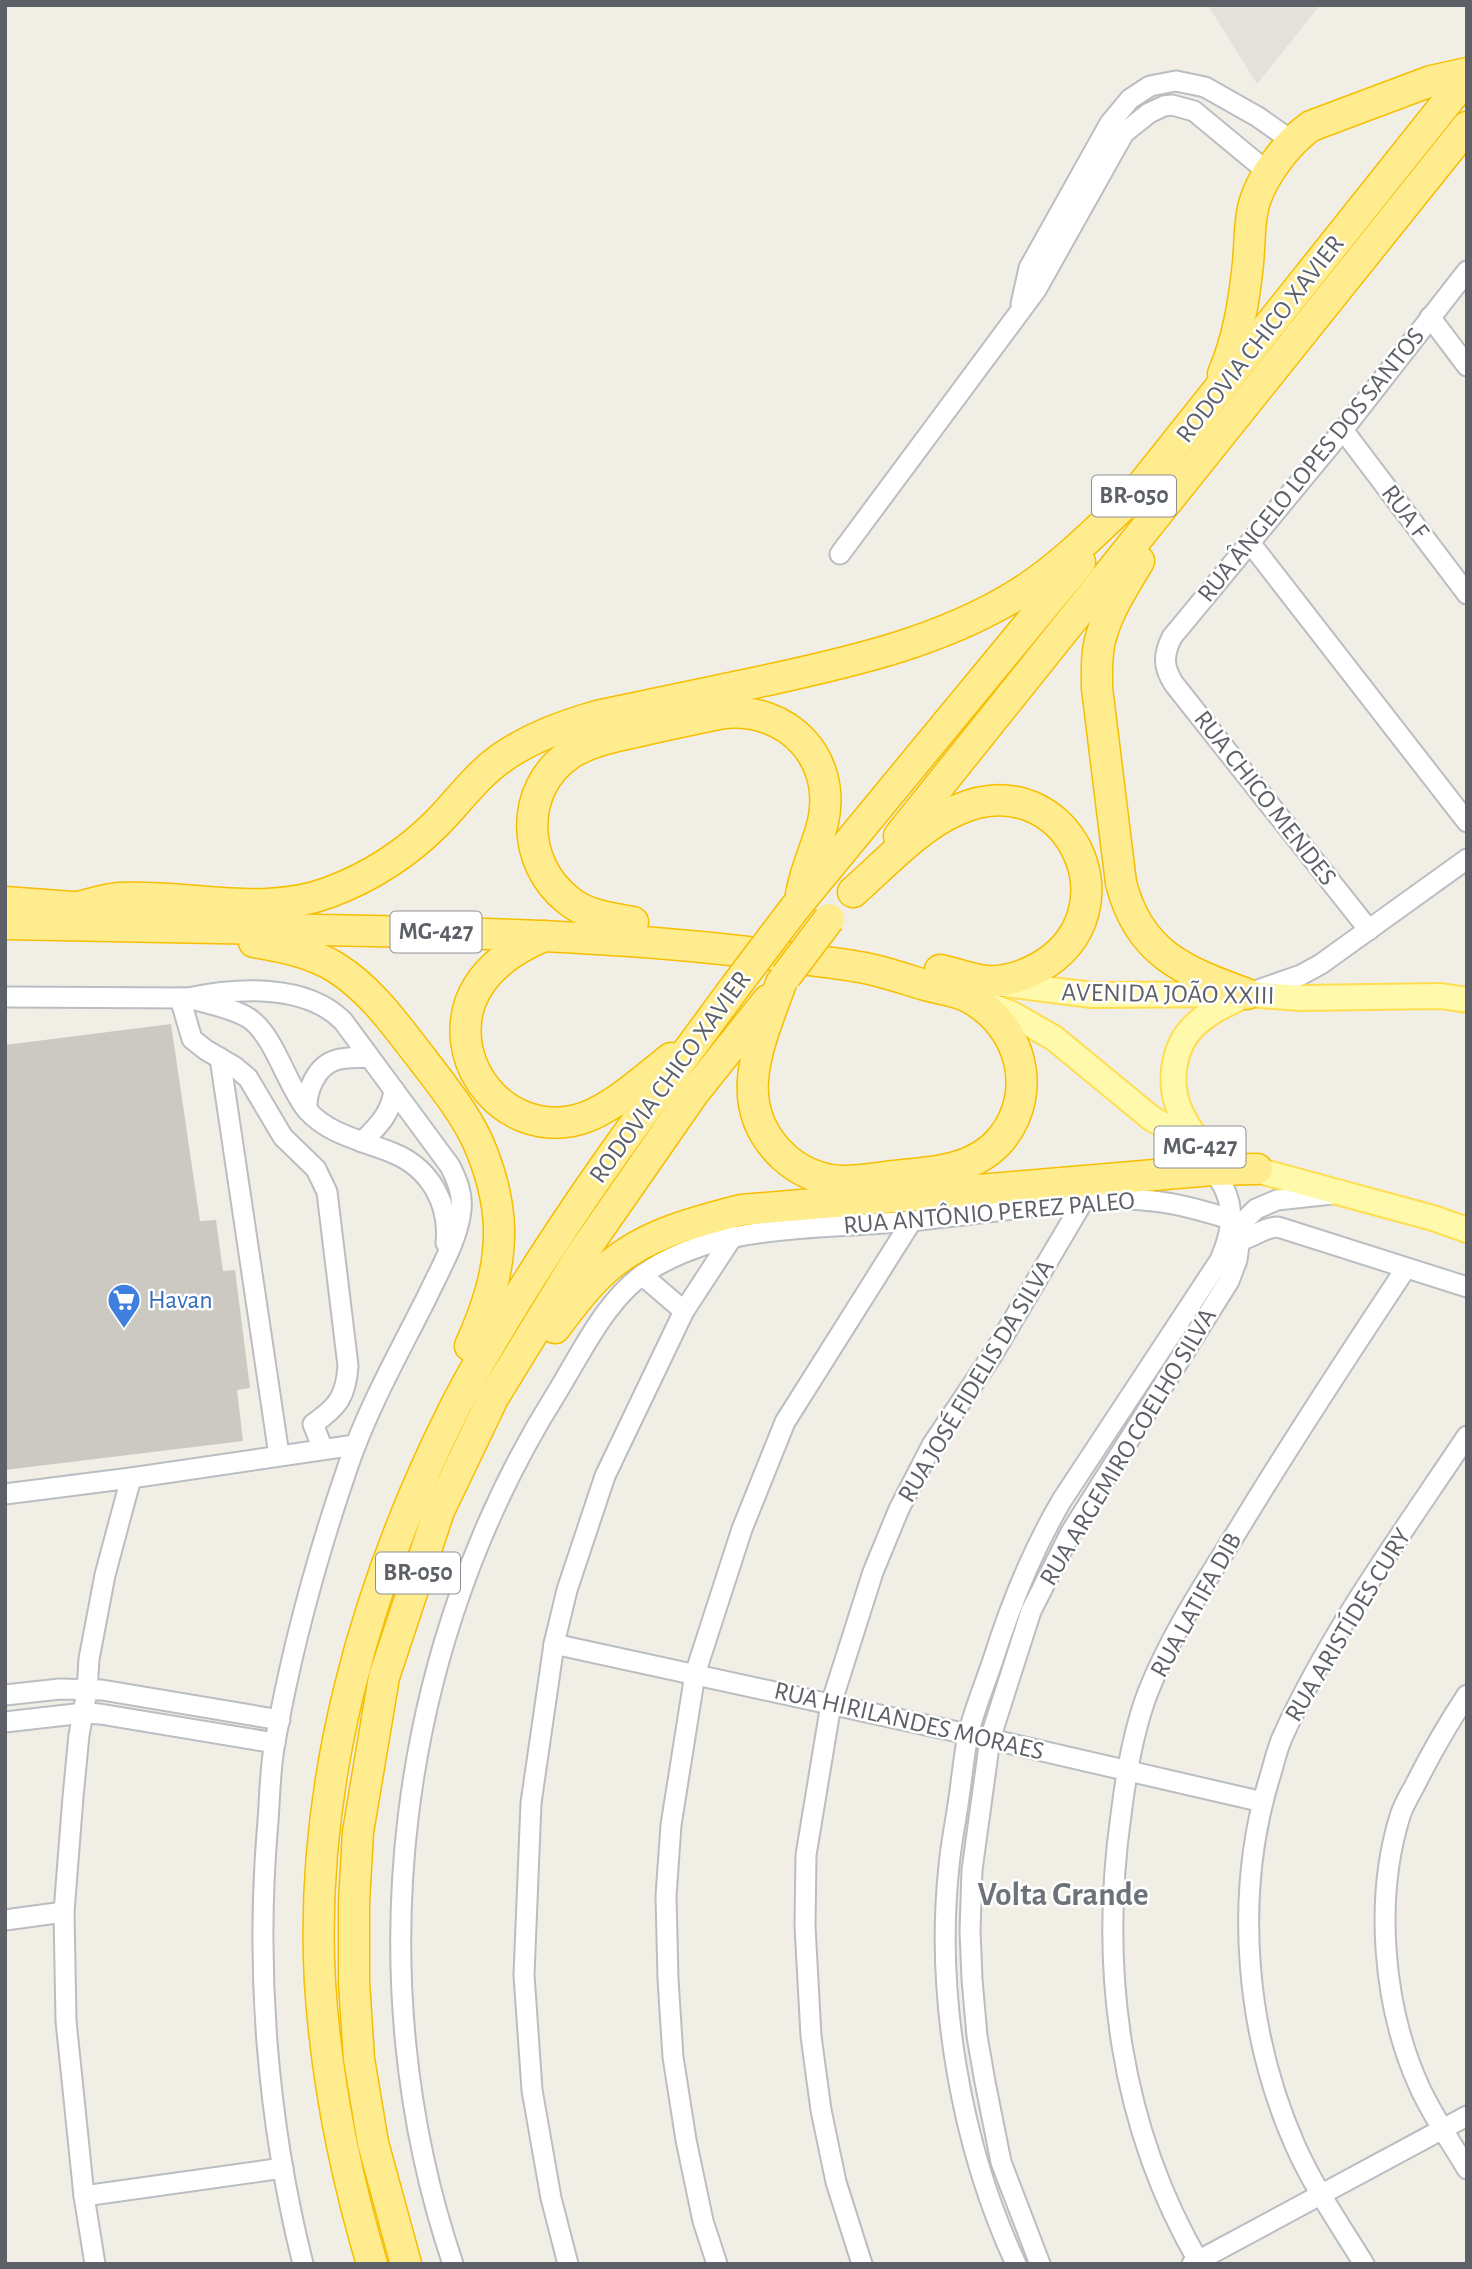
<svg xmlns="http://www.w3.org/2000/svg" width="1472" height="2269" viewBox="0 0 1472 2269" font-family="'Alegreya Sans',sans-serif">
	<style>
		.industrial { fill: #e2e1da }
		.building { fill: #ccc9c2 }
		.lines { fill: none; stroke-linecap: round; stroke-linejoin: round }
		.minor-casing { stroke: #babdc2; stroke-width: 23 }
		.major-casing { stroke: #ffdd50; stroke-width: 28 }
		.highway-casing { stroke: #f6be00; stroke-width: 33 }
		.minor { stroke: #fff; stroke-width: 19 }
		.major { stroke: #fff9ac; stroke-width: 24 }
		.highway { stroke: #ffec8e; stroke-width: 30 }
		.highway-bridge-casing { stroke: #f6be00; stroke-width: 33; stroke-linecap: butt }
		.highway-bridge { stroke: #ffec8e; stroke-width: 30 }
		.labels { text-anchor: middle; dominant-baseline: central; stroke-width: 5; stroke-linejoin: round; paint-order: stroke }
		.shield { fill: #fff; stroke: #8e9095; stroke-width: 2 }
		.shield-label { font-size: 24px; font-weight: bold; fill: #5d6167 }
		.street-label { font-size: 26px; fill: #5d6167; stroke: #fff }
		.shop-label { font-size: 26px; fill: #366cbe; stroke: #fff; text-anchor: start }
		.district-label { font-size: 33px; font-weight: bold; fill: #6e737a; stroke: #fff }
	</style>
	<rect width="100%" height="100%" fill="#f1efe5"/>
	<polygon class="industrial" points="1208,5 1320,5 1257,84"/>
	<polygon class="building" points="171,1024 200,1221 216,1220 223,1271 235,1270 250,1388 237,1390 243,1441 5,1470 5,1045"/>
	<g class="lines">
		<defs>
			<g id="minor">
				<polyline points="1021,304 1029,268 1110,123 1130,99 1150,86 1176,81 1205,87 1258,117 1292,141"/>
				<polyline points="1430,317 1467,366"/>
				<polyline points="1343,430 1467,594"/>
				<polyline points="1251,544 1467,822"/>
				<polyline points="840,554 1036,290 1124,133 1149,113 1164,106 1172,105 1194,111 1270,174"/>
				<path d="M1369,930L1174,684C1163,667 1163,655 1172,637L1343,430L1467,271"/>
				<polyline points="1255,991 1301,975 1321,964 1467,859"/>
				<path d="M5,997L188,998C236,988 305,983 343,1021L450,1166C457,1180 463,1194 461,1210C458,1239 440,1269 428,1295C400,1351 368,1407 348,1466C317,1556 292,1647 275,1742C270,1767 270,1795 268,1821C255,1968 267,2120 303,2264"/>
				<path d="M180,998L192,1039L206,1050L235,1067L248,1078L283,1137L316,1169L327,1192L348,1366C346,1396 338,1407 313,1424L323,1449"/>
				<path d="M189,998C208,1004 234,1008 250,1019C275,1037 287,1086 307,1110C329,1135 364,1141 393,1153C430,1168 450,1204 446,1243"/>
				<polyline points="220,1058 279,1455"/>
				<path d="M307,1110C306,1091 316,1066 336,1060C346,1057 358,1058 369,1057"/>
				<path d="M362,1142C378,1126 391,1114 394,1090"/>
				<path d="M1232,1240C1248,1243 1261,1227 1278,1227L1467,1287"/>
				<polyline points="642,1275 684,1311"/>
				<polyline points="5,1494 131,1478 355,1445"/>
				<polyline points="554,1644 990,1739 1263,1802"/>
				<polyline points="5,1695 60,1689 102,1690 280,1720"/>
				<path d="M1467,1695C1447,1725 1430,1755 1414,1787C1409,1796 1403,1806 1400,1816C1374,1900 1383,2006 1419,2086C1432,2115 1451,2142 1467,2169"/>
				<polyline points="5,1722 84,1713 100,1714 275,1743"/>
				<polyline points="5,1920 64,1912"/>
				<polyline points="84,2196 283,2168"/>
				<polyline points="95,2264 84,2196 66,2021 64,1912 73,1797 79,1735 87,1691 89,1659 105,1575 131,1478"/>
				<path d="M453,2264C356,1978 396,1649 556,1394C582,1352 607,1296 651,1269C735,1218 835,1231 928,1219C967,1215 1006,1210 1045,1205C1080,1201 1117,1196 1153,1201C1182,1204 1215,1214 1242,1223"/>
				<polyline points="568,2264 551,2198 532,2090 524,1975 531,1803 554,1644 567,1590 605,1476 684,1311 733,1236"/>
				<polyline points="717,2264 703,2221 686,2140 673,2057 668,1979 666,1896 671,1825 695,1674 742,1529 785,1422 911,1222"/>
				<polyline points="862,2264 836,2182 821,2110 811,2036 805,1926 806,1855 831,1704 873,1572 899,1509 932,1445 993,1354 1084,1200"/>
				<path d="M1016,2264C961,2146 935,1995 949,1866C951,1843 956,1820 959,1798C962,1777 964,1755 968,1735C974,1710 985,1684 993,1660C1011,1603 1032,1551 1062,1500L1220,1260C1230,1237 1236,1213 1224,1188C1220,1180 1214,1173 1210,1164"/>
				<polyline points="1040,2264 1001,2162 985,2082 977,2036 972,1979 970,1931 972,1870 990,1739 1031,1611 1071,1532 1229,1281 1237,1260 1242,1223 1256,1209 1277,1200 1332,1194"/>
				<polyline points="1192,2264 1467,2116"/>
				<path d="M1200,2264C1120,2128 1099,1970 1121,1815C1126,1774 1133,1731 1148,1692C1171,1634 1205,1583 1238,1530C1292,1441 1349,1354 1406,1268"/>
				<path d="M1364,2264C1340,2225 1313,2186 1295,2145C1246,2034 1234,1900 1268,1783C1273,1768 1276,1752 1282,1738C1329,1633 1403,1532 1467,1436"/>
			</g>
			<g id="major">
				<polyline points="996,983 1092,995 1247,994 1301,998 1441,996 1467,1000"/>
				<polyline points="981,1002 1012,1014 1054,1038 1151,1118 1227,1162 1433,1218 1467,1230"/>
				<path d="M1199,1143C1193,1134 1187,1125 1182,1115C1167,1086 1172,1046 1196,1024C1210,1011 1227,1004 1243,996"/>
			</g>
			<g id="highway">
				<path d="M1223,374C1238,339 1244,302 1248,263C1250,244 1249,222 1254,204C1262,176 1288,142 1311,126L1431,81L1467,73"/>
				<polyline points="1127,504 1467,77"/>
				<path d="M1139,561C1125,585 1108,610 1101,637C1096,653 1097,671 1097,688L1121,883C1139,954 1184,971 1247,994"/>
				<polyline points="899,836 1467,127"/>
				<path d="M853,892C885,864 918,827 957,810C1067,761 1139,912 1038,968C1023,976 1004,982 987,981C972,980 955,973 940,970"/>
				<polyline points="5,902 86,908"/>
				<path d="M78,907C91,904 105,899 119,898C189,894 263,918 330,892C370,877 406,854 437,823C458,802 475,777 500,759C529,738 563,726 597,716C654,704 711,692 768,680C855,661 942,641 1018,594C1063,566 1101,526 1139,490"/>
				<polyline points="794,909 1080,562"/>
				<path d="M633,922C611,918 585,915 568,900C521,863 519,788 570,754C590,741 613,737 636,732C665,725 695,719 724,713C788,707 837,758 823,822C817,847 805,869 801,895"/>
				<path d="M5,924C128,926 251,928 373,931C512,934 649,938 787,957C813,961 839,963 865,968C885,972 905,979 925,985C939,989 957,991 970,998C1021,1026 1039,1091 1002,1138C978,1168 939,1172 903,1175C883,1177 861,1181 841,1181C820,1180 799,1171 784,1157C728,1105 760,1043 781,983"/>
				<path d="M544,936C513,949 482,970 470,1003C449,1067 505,1134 572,1121C606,1115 644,1079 671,1058"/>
				<path d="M254,942C283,947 310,952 335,967C372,990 397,1027 423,1060C442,1085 463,1111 477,1140C489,1167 498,1198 499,1228C500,1270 487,1308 470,1346"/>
				<path d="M555,1328C569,1309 583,1290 600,1274C639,1236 690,1223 741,1210L1213,1170L1257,1169"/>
				<path d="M372,2264C345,2173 326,2078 320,1983C309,1785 365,1587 453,1411C472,1372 496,1334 519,1296C585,1189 660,1089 735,987"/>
				<polyline points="406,2264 373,2143 359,2059 354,1982 354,1902 358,1832 384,1677 439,1511 493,1398 579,1258 693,1094 768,1000"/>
			</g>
		</defs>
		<use href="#minor" class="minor-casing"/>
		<use href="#major" class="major-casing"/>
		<use href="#highway" class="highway-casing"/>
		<use href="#minor" class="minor"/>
		<use href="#major" class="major"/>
		<use href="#highway" class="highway"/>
		<defs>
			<g id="highway-bridge">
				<polyline points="786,976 829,919"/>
				<polyline points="735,987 794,909"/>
			</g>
		</defs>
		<use href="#highway-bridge" class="highway-bridge-casing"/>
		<use href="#highway-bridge" class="highway-bridge"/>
	</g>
	<defs>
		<symbol id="supermarket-pin" viewBox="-11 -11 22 30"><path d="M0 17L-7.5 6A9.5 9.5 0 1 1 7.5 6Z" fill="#3f7fe0" stroke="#fff"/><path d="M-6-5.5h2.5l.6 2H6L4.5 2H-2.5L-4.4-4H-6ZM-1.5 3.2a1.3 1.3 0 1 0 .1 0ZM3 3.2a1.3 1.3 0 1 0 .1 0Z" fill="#fff"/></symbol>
	</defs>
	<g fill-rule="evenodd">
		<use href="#supermarket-pin" x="105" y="1281" width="38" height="52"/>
	</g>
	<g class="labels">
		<g class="shield">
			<rect x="1092" y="475.5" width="84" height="41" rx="5"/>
			<rect x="390.5" y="911.5" width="91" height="41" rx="5"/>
			<rect x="1154.5" y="1126.5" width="91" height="41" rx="5"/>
			<rect x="376" y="1552.5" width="84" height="41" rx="5"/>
		</g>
		<g class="shield-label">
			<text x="1134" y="496">BR-050</text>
			<text x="436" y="932">MG-427</text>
			<text x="1200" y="1147">MG-427</text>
			<text x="418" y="1573">BR-050</text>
		</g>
		<g class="street-label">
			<text transform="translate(1260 339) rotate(-52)">RODOVIA CHICO XAVIER</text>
			<text transform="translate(1311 465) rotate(-51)">RUA ÂNGELO LOPES DOS SANTOS</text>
			<text transform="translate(1405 512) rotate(53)">RUA F</text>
			<text transform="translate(1265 798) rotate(52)">RUA CHICO MENDES</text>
			<text transform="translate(1168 994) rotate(1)">AVENIDA JOÃO XXIII</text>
			<text transform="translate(670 1077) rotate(-54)">RODOVIA CHICO XAVIER</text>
			<text transform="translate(989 1213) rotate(-5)">RUA ANTÔNIO PEREZ PALEO</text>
			<text transform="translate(976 1381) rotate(-59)">RUA JOSÉ FIDELIS DA SILVA</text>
			<text transform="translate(1128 1447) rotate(-59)">RUA ARGEMIRO COELHO SILVA</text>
			<text transform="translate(1196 1605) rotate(-61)">RUA LATIFA DIB</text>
			<text transform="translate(1348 1625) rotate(-59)">RUA ARISTÍDES CURY</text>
			<text transform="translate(909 1721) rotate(13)">RUA HIRILANDES MORAES</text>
		</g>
		<g class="shop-label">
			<text x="148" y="1300">Havan</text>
		</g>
		<g class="district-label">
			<text x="1063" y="1895">Volta Grande</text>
		</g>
	</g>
	<rect width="1472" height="2269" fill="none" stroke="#5d6167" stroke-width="14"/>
</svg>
